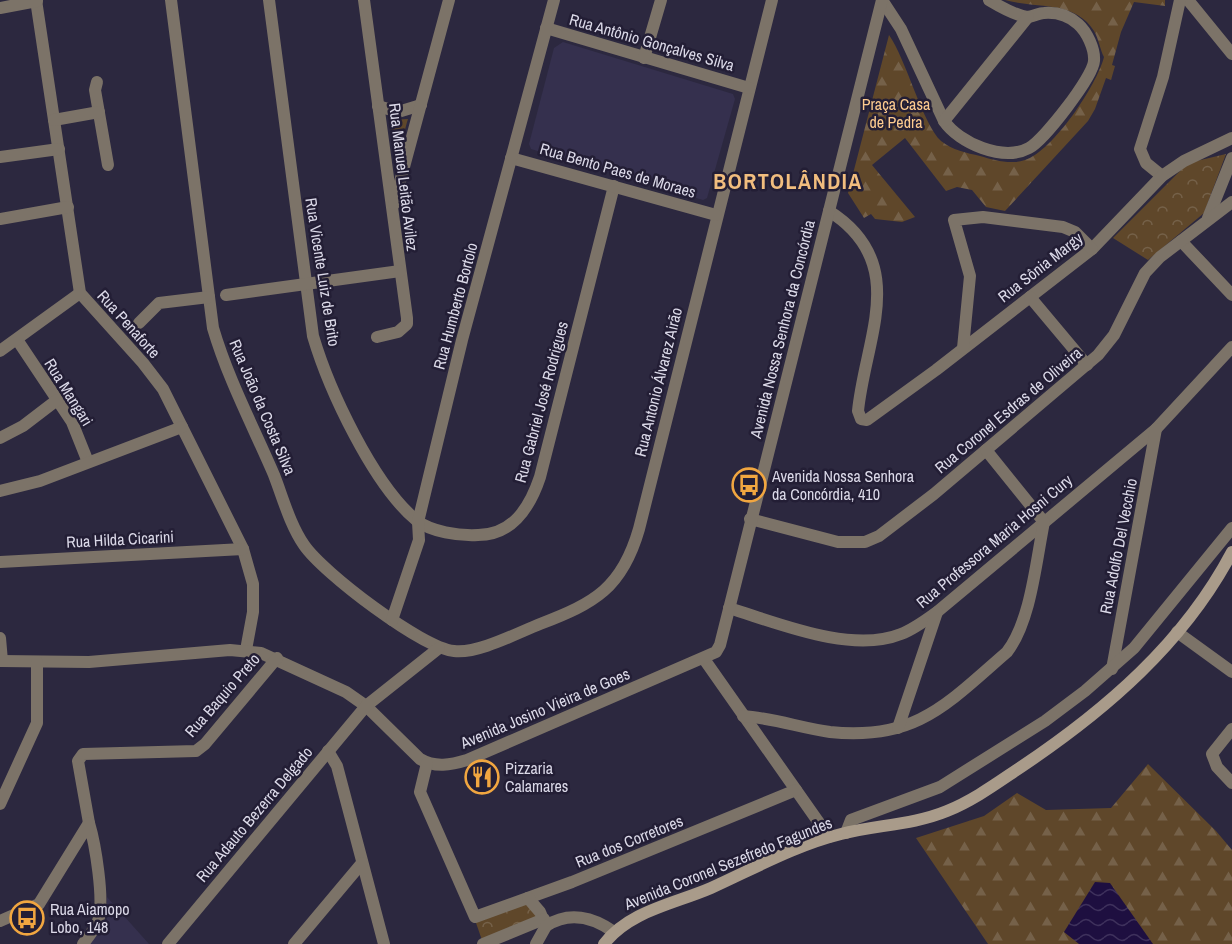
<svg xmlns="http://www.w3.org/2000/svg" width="1232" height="944" viewBox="0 0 1232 944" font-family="'Archivo Narrow',sans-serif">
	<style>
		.built { fill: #35304e }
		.forest { fill: url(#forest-firs) }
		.park { fill: url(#park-crowns) }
		.water { fill: url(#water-waves) }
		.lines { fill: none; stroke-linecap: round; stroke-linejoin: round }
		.minor { stroke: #7c7368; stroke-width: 12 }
		.secondary { stroke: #a99b8a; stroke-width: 12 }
		.labels { text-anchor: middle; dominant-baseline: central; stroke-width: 5; stroke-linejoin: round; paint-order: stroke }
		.street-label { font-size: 16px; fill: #dbd9e8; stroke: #231e35 }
		.park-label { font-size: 16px; fill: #fcca8f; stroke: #231e35 }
		.poi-label { font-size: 16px; fill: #dbd9e8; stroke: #231e35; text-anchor: start }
		.district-label { font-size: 22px; font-weight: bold; letter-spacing: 1.5px; fill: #f1bd7e; stroke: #231e35 }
	</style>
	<defs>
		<pattern id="forest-firs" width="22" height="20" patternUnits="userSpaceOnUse" patternTransform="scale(1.5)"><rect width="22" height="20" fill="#5f472a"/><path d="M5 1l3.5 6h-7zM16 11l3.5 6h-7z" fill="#756149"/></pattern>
		<pattern id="park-crowns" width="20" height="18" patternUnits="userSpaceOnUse" patternTransform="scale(1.5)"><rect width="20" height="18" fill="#5f472a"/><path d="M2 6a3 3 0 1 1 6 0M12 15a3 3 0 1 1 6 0" fill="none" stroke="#756149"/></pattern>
		<pattern id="water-waves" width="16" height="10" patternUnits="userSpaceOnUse" patternTransform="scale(1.5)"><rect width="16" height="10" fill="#1e0f40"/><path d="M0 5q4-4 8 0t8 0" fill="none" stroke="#3e315c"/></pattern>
	</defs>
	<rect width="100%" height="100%" fill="#2c283f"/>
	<g class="built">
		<polygon points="563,42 733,94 735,99 707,198 703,200 531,149 529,144 554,48"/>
		<polygon points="107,897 149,944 89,944 107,920"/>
	</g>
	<g class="forest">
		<path d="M1005,0H1165V6L1134,2L1121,32L1112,65L1115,66L1111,80L1106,78L1095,109L1088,121L1005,211L986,207L972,190L957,187L946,191L905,138L872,165L915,217L902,222L875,219L871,214L864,218L848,193L889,35C906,59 923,125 941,141C952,150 967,153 980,156C994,160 1010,165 1025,160C1053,151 1097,85 1104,57C1100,50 1099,39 1094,31C1075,0 1036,9 1005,0Z"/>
		<polygon points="1148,764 1216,831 1232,850 1232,944 988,944 916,838 984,816 1017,793 1046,810 1111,808"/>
	</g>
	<g class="park">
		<polygon points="408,119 407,122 396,164 390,120"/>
		<polygon points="1226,154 1204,213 1148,260 1113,238 1188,163"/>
		<polygon points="527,901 540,920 483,943 475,920"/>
	</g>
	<polygon class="water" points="1095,882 1110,883 1153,944 1079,944 1064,932"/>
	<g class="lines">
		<g class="minor">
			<polyline points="36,0 80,293 143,363 163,389 243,549 253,584 253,612 246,650"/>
			<path d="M171,0L213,328C228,379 253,426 274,475C283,498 290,525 304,545C323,573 422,648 454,651C478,654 517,633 540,624C595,603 622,588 639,529L772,0"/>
			<path d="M269,0L313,336C329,390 373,484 416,520C431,532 459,536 478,535C513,535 530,507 540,477L614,186"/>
			<polyline points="364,0 407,318 407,324 398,332 377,337"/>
			<path d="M882,0L901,29L944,121C959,143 1003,162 1029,148C1044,140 1093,77 1094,61C1095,49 1087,32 1078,24C1069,16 1057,12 1044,13C1039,13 1032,17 1027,17C1015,15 999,6 989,0"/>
			<polyline points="1188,0 1232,54"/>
			<polyline points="0,8 37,1"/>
			<polyline points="546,28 749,88"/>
			<polyline points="644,58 661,0"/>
			<polyline points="97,82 95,90 108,165"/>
			<polyline points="378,106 398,112 421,105"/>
			<polyline points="54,120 99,112"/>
			<polyline points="944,121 1028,17"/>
			<polyline points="0,157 59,149"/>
			<polyline points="511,158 716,215"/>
			<polyline points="1162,176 1146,163 1140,149 1163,77 1180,0"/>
			<polyline points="394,204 449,0"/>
			<path d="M829,211C911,263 865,338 858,411L861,419L867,420L936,370L1092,249L1162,176L1184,161L1232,138"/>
			<polyline points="1208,218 1232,158"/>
			<polyline points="0,219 68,207"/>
			<polyline points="1181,241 1232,295"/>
			<polyline points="226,295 400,271"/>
			<polyline points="1030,297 1087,365"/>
			<polyline points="139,323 159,303 209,297"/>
			<polyline points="18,341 72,422 88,462"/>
			<polyline points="963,348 970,276 954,220 983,217 1063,227 1075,232 1092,249"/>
			<polyline points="0,351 80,293"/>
			<polyline points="0,438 23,426 57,400"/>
			<polyline points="0,491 40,481 182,427"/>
			<polyline points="750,519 838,542 865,542 879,536 934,494 1098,355 1114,335 1145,273 1160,257 1232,202"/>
			<polyline points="0,562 243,549"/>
			<path d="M729,608C778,623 851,654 901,634C914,629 926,620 937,612L1156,429L1232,347"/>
			<polyline points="392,620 419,540 418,522 462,340 554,0"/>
			<polyline points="1177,632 1232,672"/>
			<polyline points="0,638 2,661"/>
			<polyline points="704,659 829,837"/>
			<path d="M0,661L89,662L230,650L261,653L346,692L366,706L420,759C435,768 451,765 467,760L716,652L720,645L882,0"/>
			<polyline points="1112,669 1156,429"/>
			<path d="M743,716C773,718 801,728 830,732C916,741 947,704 1007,652C1031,621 1036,561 1044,522L986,450"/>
			<polyline points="898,728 937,612"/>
			<polyline points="1232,729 1212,754 1217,767 1232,783"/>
			<polyline points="328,751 337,766 384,944"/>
			<polyline points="427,763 420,792 475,917 572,882 796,790"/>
			<polyline points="0,804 37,723 37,662"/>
			<polyline points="89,823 78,761 83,754 196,751 205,744 277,658"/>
			<polyline points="846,833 851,820 940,787 1045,721 1085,691 1134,648 1232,528"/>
			<polyline points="528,898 540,912 546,926"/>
			<path d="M0,921L39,904L89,823C95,843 105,901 98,921C95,929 88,937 83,944"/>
			<polyline points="168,944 366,706 439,648"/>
			<polyline points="294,944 362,863"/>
			<polyline points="483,944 544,919"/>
			<path d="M536,944L546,926C569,911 593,917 614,932"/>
		</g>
		<path class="secondary" d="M604,944C629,911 674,904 711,888C753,869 796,845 841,834C876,825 913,825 947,811C974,800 997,783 1021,767C1106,710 1184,643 1232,552"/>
	</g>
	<defs>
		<symbol id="bus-ring" viewBox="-11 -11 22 22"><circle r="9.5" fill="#231e35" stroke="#f1a640" stroke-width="1.5"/><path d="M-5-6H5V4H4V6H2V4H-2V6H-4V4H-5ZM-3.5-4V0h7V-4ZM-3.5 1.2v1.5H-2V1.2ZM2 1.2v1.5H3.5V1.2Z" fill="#f1a640"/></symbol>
		<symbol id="restaurant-ring" viewBox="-11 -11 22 22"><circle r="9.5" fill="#231e35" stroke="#f1a640" stroke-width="1.5"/><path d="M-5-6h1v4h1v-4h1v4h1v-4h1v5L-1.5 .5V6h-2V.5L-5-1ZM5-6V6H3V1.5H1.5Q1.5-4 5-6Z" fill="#f1a640"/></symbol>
	</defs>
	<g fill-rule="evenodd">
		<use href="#bus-ring" x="730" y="466" width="38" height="38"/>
		<use href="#restaurant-ring" x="463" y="758" width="38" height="38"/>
		<use href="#bus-ring" x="8" y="899" width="38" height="38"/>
	</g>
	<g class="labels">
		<g class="street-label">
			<text transform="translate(652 42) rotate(16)">Rua Antônio Gonçalves Silva</text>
			<text transform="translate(618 170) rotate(16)">Rua Bento Paes de Moraes</text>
			<text transform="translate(404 177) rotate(83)">Rua Manuel Leitão Avilez</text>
			<text transform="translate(1040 267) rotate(-38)">Rua Sônia Margy</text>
			<text transform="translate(323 272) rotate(81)">Rua Vicente Luiz de Brito</text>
			<text transform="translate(455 306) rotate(-75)">Rua Humberto Bortolo</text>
			<text transform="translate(129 324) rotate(48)">Rua Penaforte</text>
			<text transform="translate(782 329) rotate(-76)">Avenida Nossa Senhora da Concórdia</text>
			<text transform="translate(658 382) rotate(-76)">Rua Antonio Álvarez Airão</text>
			<text transform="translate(69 392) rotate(58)">Rua Mangari</text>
			<text transform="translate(541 402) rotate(-75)">Rua Gabriel José Rodrigues</text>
			<text transform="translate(263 407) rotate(67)">Rua João da Costa Silva</text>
			<text transform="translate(1008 410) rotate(-40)">Rua Coronel Esdras de Oliveira</text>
			<text transform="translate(120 539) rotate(-3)">Rua Hilda Cicarini</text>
			<text transform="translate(994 541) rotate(-40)">Rua Professora Maria Hosni Cury</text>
			<text transform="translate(1118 546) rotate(-79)">Rua Adolfo Del Vecchio</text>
			<text transform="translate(222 695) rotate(-49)">Rua Baquio Preto</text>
			<text transform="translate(545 708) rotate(-23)">Avenida Josino Vieira de Goes</text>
			<text transform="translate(254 814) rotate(-50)">Rua Adauto Bezerra Delgado</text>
			<text transform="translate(629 841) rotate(-22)">Rua dos Corretores</text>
			<text transform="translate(728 863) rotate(-22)">Avenida Coronel Sezefredo Fagundes</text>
		</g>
		<g class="park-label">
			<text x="896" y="104">Praça Casa<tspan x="896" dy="18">de Pedra</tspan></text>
		</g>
		<g class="poi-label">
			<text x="772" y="476">Avenida Nossa Senhora<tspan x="772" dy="18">da Concórdia, 410</tspan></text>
			<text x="505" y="768">Pizzaria<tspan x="505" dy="18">Calamares</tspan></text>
			<text x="50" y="909">Rua Aiamopo<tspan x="50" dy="18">Lobo, 148</tspan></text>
		</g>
		<g class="district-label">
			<text x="788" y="181">BORTOLÂNDIA</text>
		</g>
	</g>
</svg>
